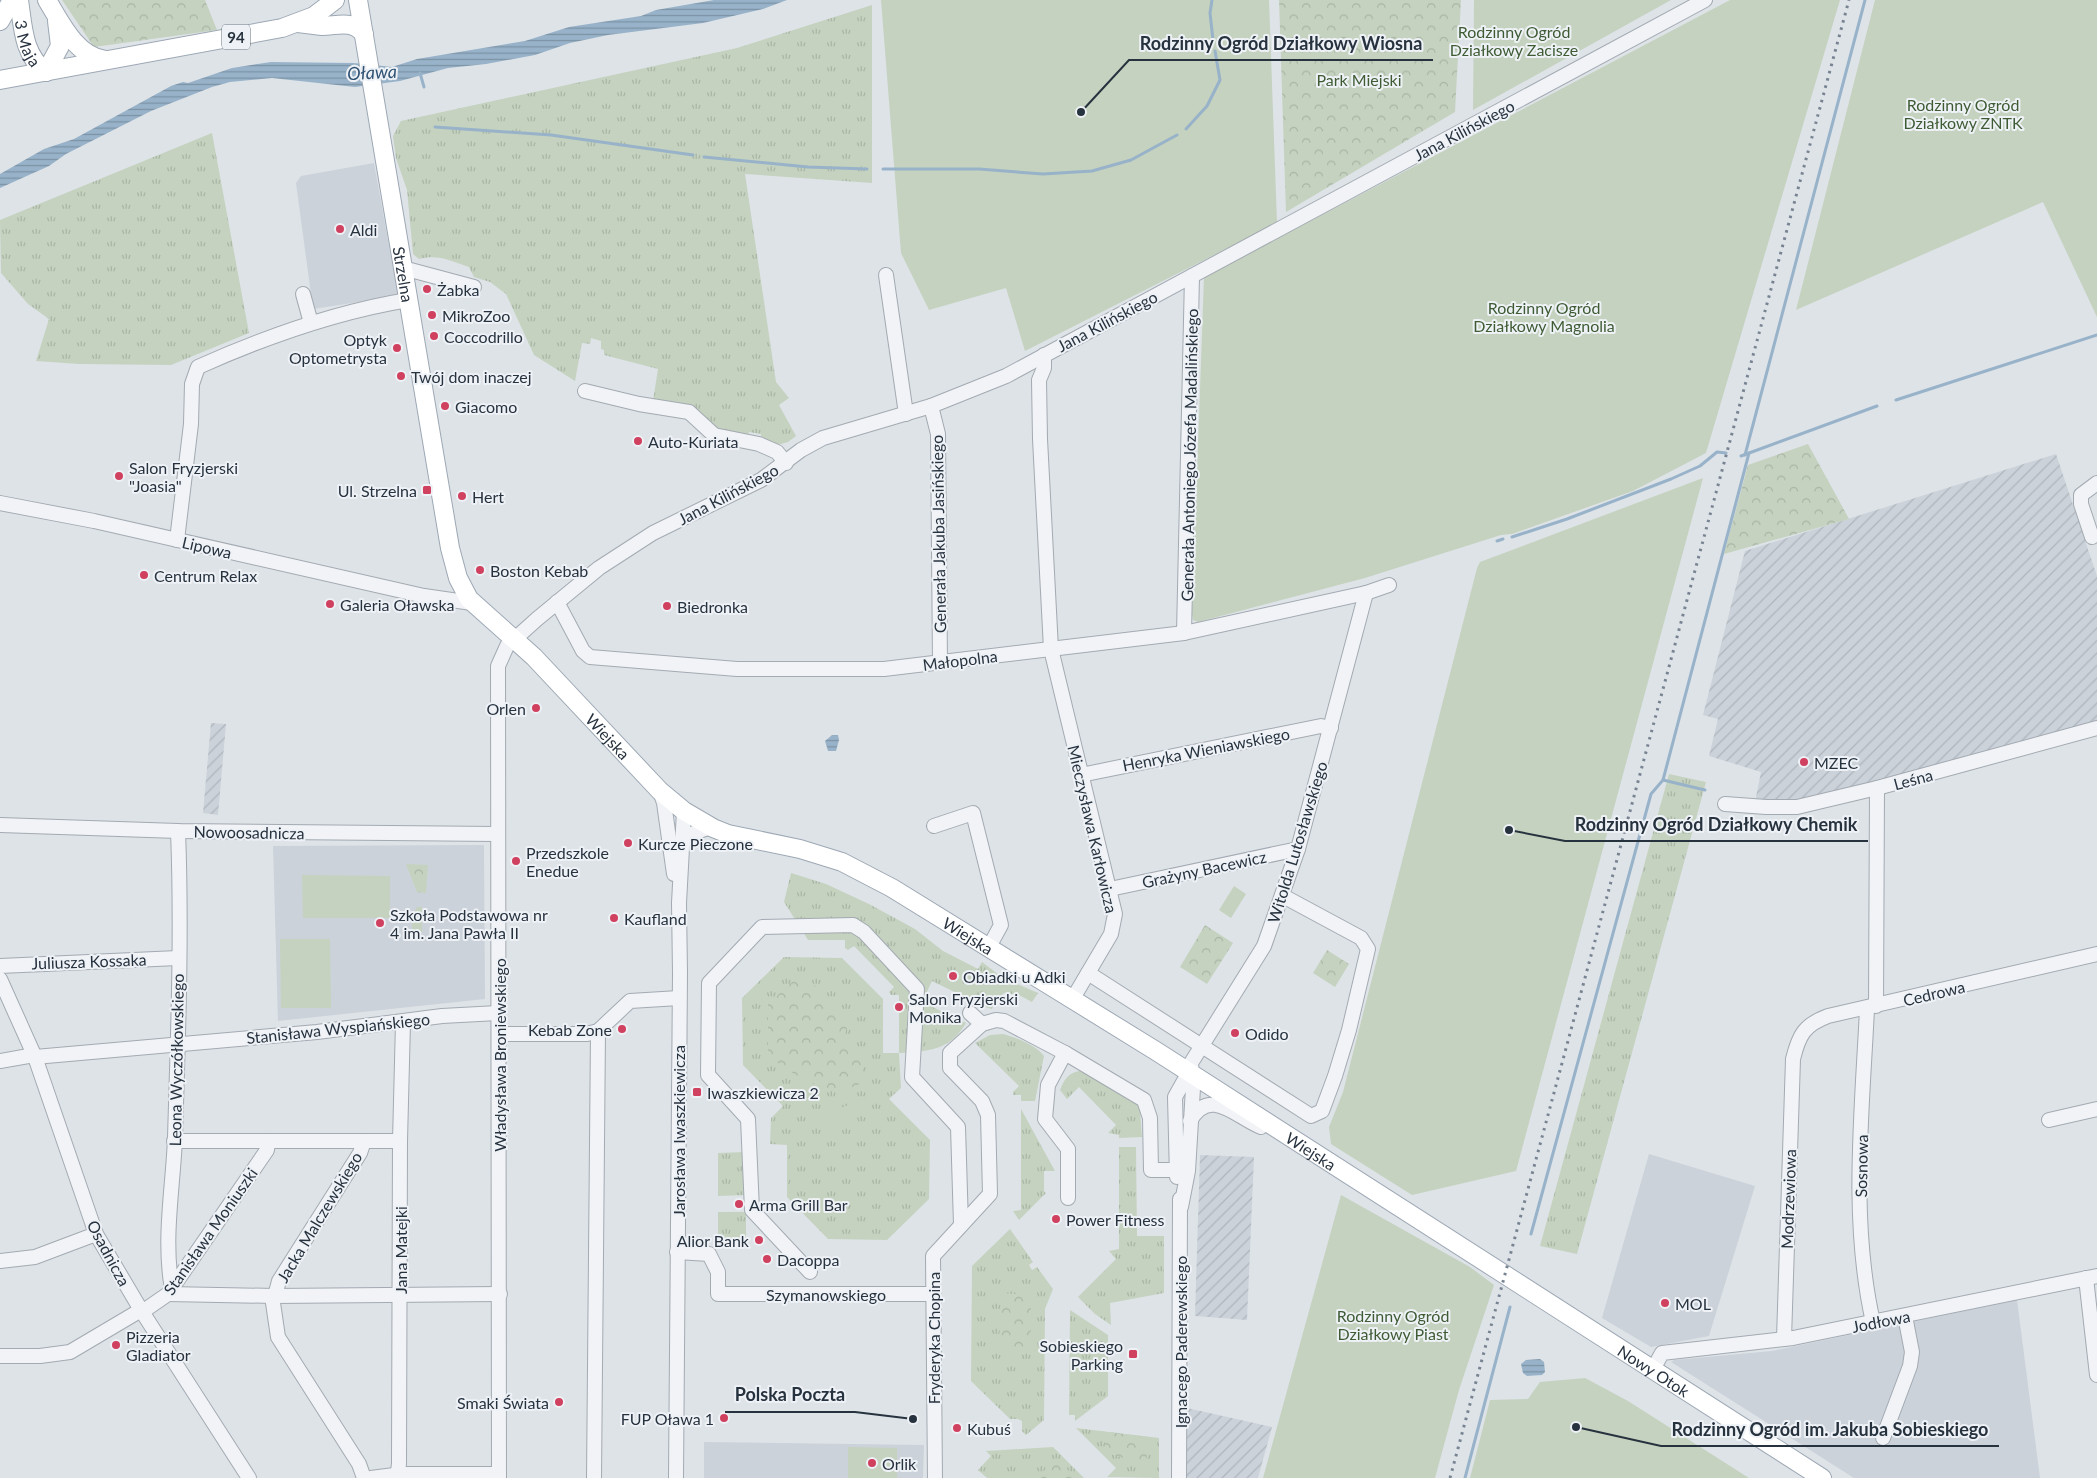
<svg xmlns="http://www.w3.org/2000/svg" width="2097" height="1478" viewBox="0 0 2097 1478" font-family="Lato,sans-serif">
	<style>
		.built { fill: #ccd2da }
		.industrial { fill: url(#industrial-furrows) }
		.grass { fill: url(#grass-tufts) }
		.forest { fill: url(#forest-crowns) }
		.garden { fill: #c5d2bf }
		.water { fill: url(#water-rules) }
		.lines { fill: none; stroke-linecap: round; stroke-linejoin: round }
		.stream { stroke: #98b3c9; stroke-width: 3 }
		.minor-casing { stroke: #a3aab2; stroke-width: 16 }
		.major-casing { stroke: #9da8b4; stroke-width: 20 }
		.minor { stroke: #f1f3f6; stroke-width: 14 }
		.major { stroke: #fff; stroke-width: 18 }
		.rail { stroke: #788392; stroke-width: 3; stroke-dasharray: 2.5 5; stroke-linecap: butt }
		.poi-dot { fill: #d0405f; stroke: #eef2f6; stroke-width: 2 }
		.labels { text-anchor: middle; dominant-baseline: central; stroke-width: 4; stroke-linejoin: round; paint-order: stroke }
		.shield { fill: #eef2f6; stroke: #636c76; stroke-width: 1 }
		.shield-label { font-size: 15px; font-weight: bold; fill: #27323f }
		.park-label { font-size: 16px; fill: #3e5b34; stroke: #eef2f6 }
		.street-label { font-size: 16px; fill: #27323f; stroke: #eef2f6 }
		.poi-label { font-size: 16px; fill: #27323f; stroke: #eef2f6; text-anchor: start }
		.water-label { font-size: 18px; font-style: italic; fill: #315374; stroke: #eef2f6 }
		.leader { fill: none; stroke: #27323f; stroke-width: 2 }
		.callout-dot { fill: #27323f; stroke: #eef2f6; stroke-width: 2 }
		.callout-label { font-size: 18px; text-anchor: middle; font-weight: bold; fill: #27323f; stroke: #eef2f6; stroke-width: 4; stroke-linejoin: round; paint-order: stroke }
	</style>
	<defs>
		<pattern id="industrial-furrows" width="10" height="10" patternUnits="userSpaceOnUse" patternTransform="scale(1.25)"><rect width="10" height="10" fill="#ccd2da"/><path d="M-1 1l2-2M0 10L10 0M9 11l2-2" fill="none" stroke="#afb5bc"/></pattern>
		<pattern id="grass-tufts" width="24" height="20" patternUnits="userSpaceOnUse" patternTransform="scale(1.25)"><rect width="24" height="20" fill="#c5d2bf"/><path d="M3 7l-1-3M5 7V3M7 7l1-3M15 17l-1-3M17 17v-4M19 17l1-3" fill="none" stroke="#a9b5a5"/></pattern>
		<pattern id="forest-crowns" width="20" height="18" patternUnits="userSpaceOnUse" patternTransform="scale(1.25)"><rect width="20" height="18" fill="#c5d2bf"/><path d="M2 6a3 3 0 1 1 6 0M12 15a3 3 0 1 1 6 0" fill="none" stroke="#a9b5a5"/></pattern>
		<pattern id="water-rules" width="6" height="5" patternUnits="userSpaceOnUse" patternTransform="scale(1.25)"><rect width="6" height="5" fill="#98b3c9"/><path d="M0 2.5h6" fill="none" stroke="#7c92a5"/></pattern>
	</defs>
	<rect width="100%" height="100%" fill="#dee3e8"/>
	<g class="built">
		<polygon points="374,163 398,296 313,309 296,183 301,176"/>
		<polygon points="484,845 485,999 278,1021 273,846"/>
		<polygon points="1649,1154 1755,1186 1709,1336 1651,1347 1602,1318"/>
		<polygon points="2017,1300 2040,1478 1854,1478 1671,1362 1674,1360 1772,1351"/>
		<polygon points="704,1442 924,1445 923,1478 704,1478"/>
	</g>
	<g class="industrial">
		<polygon points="2056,454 2097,576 2097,722 1801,803 1755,802 1761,772 1709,756 1718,719 1703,715 1745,551"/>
		<polygon points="211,723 226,724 218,815 203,813"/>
		<polygon points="1200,1155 1254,1157 1247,1320 1195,1316"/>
		<polygon points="1187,1408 1272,1427 1258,1478 1187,1478"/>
	</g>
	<g class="grass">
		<path d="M872,5V183L745,174L776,382L789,398L779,405L796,436L788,442L777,445L770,441L761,440V434L749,432L748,438L724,435L653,401L658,369L604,355V350L601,349V341L591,338L590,344L582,343L575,381L534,355L506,294L490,282L474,277L469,267C451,261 438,254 419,259L413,254L407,190L396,158L393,136L401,121L737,48Z"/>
		<polygon points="212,133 249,333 171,365 79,364 36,361 49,319 28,304 1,273 0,220"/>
		<polygon points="1669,774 1706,782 1577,1254 1540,1246"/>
		<path d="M791,873L826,884L869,904L915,929L943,951L978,969L982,962L1003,978L1038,993L1032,1002L1019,995L1004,993L994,1002L992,1009L985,1007L987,1003L980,1001L979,1004L932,981L922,1002L966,1023C949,1051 929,1051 899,1053L901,1088L889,1099L930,1140L929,1199L887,1240L828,1239L787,1197V1145L770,1144L771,1118L783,1106L743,1065L742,998L784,957L842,958L883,999V1053H899V995H891L889,992L894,987L854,946L848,950L845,948V940H808L784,902Z"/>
		<path d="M1003,1034C1017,1038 1035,1044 1044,1056L1035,1101H1021V1095H1013V1092L1019,1086L975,1043L990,1035Z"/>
		<path d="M1079,1071L1088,1074L1137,1104L1140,1111L1142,1137L1119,1138V1135L1108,1133L1116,1125L1079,1087L1067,1099L1060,1090C1064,1080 1068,1073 1079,1071Z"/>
		<polygon points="1021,1109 1055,1171 1044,1171 1044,1191 1046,1193 1019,1220 1013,1211 1021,1210"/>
		<polygon points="1119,1147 1136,1147 1137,1236 1164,1236 1164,1293 1110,1303 1111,1325 1095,1314 1078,1297 1116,1259 1109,1251 1119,1249"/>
		<polygon points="745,1152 746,1195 718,1196 718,1153"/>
		<rect x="718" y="1212" width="28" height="26"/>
		<polygon points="1010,1229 1033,1262 1029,1265 1032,1270 1037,1267 1053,1289 1045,1309 1044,1420 1026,1435 1022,1431 1022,1421 1018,1419 1010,1419 971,1381 972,1266"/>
		<polygon points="1070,1310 1108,1335 1108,1396 1075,1421 1075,1415 1069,1415"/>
		<polygon points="1076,1428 1159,1438 1159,1478 1107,1477 1116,1468"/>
		<polygon points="1053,1447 1084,1478 987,1478 978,1470 991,1456 986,1451"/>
	</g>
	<g class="forest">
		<polygon points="62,0 205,0 217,30 94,47"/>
		<polygon points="1279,0 1461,0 1455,112 1286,212"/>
		<polygon points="1808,444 1849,519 1724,554 1748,465"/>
		<polygon points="406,864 428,865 426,893 417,892"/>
		<polygon points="417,907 422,907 422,932 412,932 412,917"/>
		<polygon points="1205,925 1233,943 1207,984 1180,967"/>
		<polygon points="1327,950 1349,964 1335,987 1313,973"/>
		<path d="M809,979L849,1022L844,1036L849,1049L862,1055V1083C855,1086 846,1090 839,1090C821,1090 779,1068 768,1054V1004L793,981Z"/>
		<polygon points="1001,1293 1031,1295 1030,1350 999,1348"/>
		<polygon points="1097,1431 1149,1437 1146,1466 1112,1454"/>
		<polygon points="1056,1458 1076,1478 1037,1478"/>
	</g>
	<g class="garden">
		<polygon points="881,0 1269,0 1277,223 1025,351 1006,288 929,310 901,253"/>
		<polygon points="1474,0 1671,0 1473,110"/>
		<polygon points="1730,0 1840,0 1706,453 1633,491 1512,534 1501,535 1365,578 1198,622 1193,620 1192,614 1204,277"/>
		<polygon points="1875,0 2097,0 2097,317 2043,202 1796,310"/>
		<polygon points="1703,478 1516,1171 1412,1195 1331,1144 1329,1127 1343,1092 1477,568 1480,562"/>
		<polygon points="302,875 390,876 390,918 303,918"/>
		<polygon points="1234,886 1246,894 1231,918 1219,910"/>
		<polygon points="280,939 330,939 331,1008 281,1008"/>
		<polygon points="851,1104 859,1123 825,1137 817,1117"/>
		<polygon points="1341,1195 1470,1267 1494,1285 1459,1390 1435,1478 1263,1478"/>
		<polygon points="1585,1378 1628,1401 1749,1478 1470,1478 1490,1400 1528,1399 1540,1382"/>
		<polygon points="848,1447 897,1448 897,1478 848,1478"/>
	</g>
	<g class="water">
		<polygon points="714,0 787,0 763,9 703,23 608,35 570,43 535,55 486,64 448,68 400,81 355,87 272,78 230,82 212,87 151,111 66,154 49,166 0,188 0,174 44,149 74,139 171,86 183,82 188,83 232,68 271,62 354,63 392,67 417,59 525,41 569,27 641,16 656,10"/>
		<polygon points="832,735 838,735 839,740 836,751 828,751 825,741"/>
		<polygon points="1540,1359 1544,1362 1545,1372 1542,1375 1527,1376 1523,1373 1521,1364 1526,1360"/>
	</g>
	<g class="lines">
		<g class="stream">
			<polyline points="1212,0 1210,13 1213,40"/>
			<polyline points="420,73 424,87"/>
			<polyline points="435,127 551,135 693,155"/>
			<polyline points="1186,129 1207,106 1220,80 1215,51"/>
			<polyline points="704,157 808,167 867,169"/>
			<polyline points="883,169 979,169 1043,174 1092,171 1131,160 1177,135"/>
			<polyline points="1896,400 2097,335"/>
			<polyline points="1745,455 1865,0"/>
			<polyline points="1741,456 1877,406"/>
			<polyline points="1512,537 1567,519 1671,479 1700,466 1717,452 1726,453"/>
			<polyline points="1497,541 1503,539"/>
			<polyline points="1663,780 1705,790"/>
			<polyline points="1531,1234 1651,794 1663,780 1749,453"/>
			<polyline points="1465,1478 1510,1307"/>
		</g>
		<defs>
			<g id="minor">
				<polyline points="403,268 474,287"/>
				<polyline points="886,275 906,414"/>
				<polyline points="303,294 311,323"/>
				<polyline points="1044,355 1044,368 1039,380 1040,439 1051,649 1115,914 1111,934 1072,1000"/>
				<polyline points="585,391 639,404 689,412 714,435 759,444 777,452 786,463"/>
				<polyline points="931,406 938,434 940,663"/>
				<polyline points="0,503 94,521 424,596 472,603"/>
				<polyline points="2092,537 2081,504 2081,495 2097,483"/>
				<path d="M177,540L191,424L192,384L198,367C265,337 335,312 408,300"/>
				<polyline points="557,602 583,651 590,657 737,669 884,669 1184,633 1366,593 1389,585"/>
				<polyline points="1184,633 1192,276"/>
				<polyline points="1081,775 1321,726 1331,728"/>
				<polyline points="660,791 664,803 674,874"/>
				<polyline points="1725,804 1766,807 1797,807 1877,788 2097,728"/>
				<polyline points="0,825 178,831 497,834"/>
				<polyline points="934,826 973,813 1001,925 989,947"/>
				<polyline points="682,844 691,834 711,827"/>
				<polyline points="1110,889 1298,849"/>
				<polyline points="0,966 178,958"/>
				<polyline points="1088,973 1311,1116 1322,1111 1335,1076 1349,1030 1368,949 1361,938 1283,896"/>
				<polyline points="0,979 35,1057 96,1234 141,1310 249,1478"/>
				<polyline points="1876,1006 1877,788"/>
				<path d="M1867,1009C1862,1113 1850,1220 1873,1322"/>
				<polyline points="970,1013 982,1024"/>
				<polyline points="499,1034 587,1034 598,1031 630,1001 679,998"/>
				<polyline points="1065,1053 1048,1085 1045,1119 1068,1149 1068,1198"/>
				<polyline points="35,1057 317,1032 442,1016 498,1013"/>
				<polyline points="0,1061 34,1055"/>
				<polyline points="2049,1120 2097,1109"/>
				<path d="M1190,1121C1210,1086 1236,1117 1261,1127"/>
				<polyline points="174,1141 400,1141"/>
				<polyline points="1177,1177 1175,1097 1184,1081 1192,1074"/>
				<polyline points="1181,1207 1188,1171 1193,1088 1191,1063 1264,946 1298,849 1366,593"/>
				<polyline points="677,1252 709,1254 718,1272 718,1294 933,1294"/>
				<polyline points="0,1261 35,1257 96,1234"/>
				<polyline points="810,1272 752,1210 748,1119 708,1075 709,983 762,927 853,925 864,932 917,989 912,1077 958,1127 961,1225"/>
				<polyline points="2086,1278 2097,1375"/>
				<path d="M172,1289C163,1239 173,1188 175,1138C178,1036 182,933 178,831"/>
				<polyline points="168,1294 274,1296 500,1294"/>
				<polyline points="142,1312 168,1294 267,1150 268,1142"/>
				<path d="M1784,1339L1793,1059C1799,1035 1804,1025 1828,1016L2097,954"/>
				<polyline points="0,1356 40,1356 70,1352 141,1310"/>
				<polyline points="1652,1371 1662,1353 1793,1338 2097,1276"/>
				<polyline points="1883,1438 1910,1366 1912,1352 1905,1316"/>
				<polyline points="364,1478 359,1464 278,1337 273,1303 279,1281 360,1153 364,1141"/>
				<polyline points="371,1478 402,1474 499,1474"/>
				<polyline points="397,1478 399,1464 400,1141 403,1022"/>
				<polyline points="499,1478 498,666 507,646 537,619 599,568 653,533 761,480 801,450 823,438 931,406 1006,376 1705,0"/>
				<polyline points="594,1478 598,1031"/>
				<polyline points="676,1478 680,973 679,903 684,811"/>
				<polyline points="935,1478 933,1256 990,1194 988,1115 982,1101 950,1068 950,1053 982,1024 996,1020 1004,1021 1065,1053 1144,1100 1150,1118 1151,1170 1176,1170"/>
				<polyline points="1179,1478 1180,1199"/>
			</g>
			<g id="major">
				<path id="s1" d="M19,0C23,27 23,55 46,72"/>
				<path d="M47,0C61,23 76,56 105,60"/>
				<path id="s2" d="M358,0L450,548L458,578L469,599L534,657L660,791L684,811L713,828L728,834L800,849L842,862L892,888L1156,1051L1822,1478"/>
				<polyline points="0,21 12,0"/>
				<path d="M298,23C306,24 314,25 322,26C337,26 352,19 364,34"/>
				<polyline points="46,72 60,46 57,21"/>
				<polyline points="0,80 282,28 314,16 335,0"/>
			</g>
		</defs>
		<use href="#minor" class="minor-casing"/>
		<use href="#major" class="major-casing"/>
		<use href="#minor" class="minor"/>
		<use href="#major" class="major"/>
		<polyline class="rail" points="1450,1478 1849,0"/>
	</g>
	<g class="poi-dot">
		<circle cx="340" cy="229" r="5"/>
		<circle cx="427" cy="289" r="5"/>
		<circle cx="432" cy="315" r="5"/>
		<circle cx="434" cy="336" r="5"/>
		<circle cx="397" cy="348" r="5"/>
		<circle cx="401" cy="376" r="5"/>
		<circle cx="445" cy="406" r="5"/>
		<circle cx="638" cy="441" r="5"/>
		<circle cx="119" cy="476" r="5"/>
		<rect x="422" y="485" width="10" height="10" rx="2.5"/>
		<circle cx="462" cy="496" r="5"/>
		<circle cx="480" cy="570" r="5"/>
		<circle cx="144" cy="575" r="5"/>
		<circle cx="330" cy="604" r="5"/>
		<circle cx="667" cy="606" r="5"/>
		<circle cx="536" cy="708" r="5"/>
		<circle cx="1804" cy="762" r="5"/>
		<circle cx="628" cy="843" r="5"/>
		<circle cx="516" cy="861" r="5"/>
		<circle cx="614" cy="918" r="5"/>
		<circle cx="380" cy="923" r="5"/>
		<circle cx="953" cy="976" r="5"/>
		<circle cx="899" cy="1007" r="5"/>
		<circle cx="622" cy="1029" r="5"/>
		<circle cx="1235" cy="1033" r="5"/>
		<rect x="692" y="1087" width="10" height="10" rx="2.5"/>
		<circle cx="739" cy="1204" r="5"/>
		<circle cx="1056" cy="1219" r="5"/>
		<circle cx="759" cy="1240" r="5"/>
		<circle cx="767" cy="1259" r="5"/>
		<circle cx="1665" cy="1303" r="5"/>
		<circle cx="116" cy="1345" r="5"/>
		<rect x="1128" y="1349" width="10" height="10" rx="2.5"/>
		<circle cx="559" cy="1402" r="5"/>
		<circle cx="724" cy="1418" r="5"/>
		<circle cx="957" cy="1428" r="5"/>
		<circle cx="872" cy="1463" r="5"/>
	</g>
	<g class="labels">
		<rect class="shield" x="222" y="24.5" width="28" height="25" rx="4"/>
		<g class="shield-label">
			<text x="236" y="37">94</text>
		</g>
		<g class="park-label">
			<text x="1514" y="31">Rodzinny Ogród<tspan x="1514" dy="18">Działkowy Zacisze</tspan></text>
			<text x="1359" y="79">Park Miejski</text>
			<text x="1963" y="104">Rodzinny Ogród<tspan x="1963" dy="18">Działkowy ZNTK</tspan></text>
			<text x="1544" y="307">Rodzinny Ogród<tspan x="1544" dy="18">Działkowy Magnolia</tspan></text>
			<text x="1393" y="1315">Rodzinny Ogród<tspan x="1393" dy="18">Działkowy Piast</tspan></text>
		</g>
		<g class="street-label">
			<text stroke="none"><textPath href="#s1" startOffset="44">3 Maja</textPath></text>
			<text transform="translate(1464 130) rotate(-28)">Jana Kilińskiego</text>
			<text stroke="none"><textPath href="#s2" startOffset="278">Strzelna</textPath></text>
			<text transform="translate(1107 321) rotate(-28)">Jana Kilińskiego</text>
			<text transform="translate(1189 455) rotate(-89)">Generała Antoniego Józefa Madalińskiego</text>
			<text transform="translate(728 494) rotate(-28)">Jana Kilińskiego</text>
			<text transform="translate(938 534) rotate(-91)">Generała Jakuba Jasińskiego</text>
			<text transform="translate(207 547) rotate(13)">Lipowa</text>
			<text transform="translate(960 660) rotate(-7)">Małopolna</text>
			<text stroke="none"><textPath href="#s2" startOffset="806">Wiejska</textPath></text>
			<text transform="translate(1206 749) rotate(-11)">Henryka Wieniawskiego</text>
			<text transform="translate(1913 779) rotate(-15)">Leśna</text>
			<text transform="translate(1093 829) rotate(77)">Mieczysława Karłowicza</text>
			<text transform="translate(249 832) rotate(1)">Nowoosadnicza</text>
			<text transform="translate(1297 842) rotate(-73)">Witolda Lutosławskiego</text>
			<text transform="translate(1204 869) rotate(-12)">Grażyny Bacewicz</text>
			<text stroke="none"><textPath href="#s2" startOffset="1226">Wiejska</textPath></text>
			<text transform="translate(89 961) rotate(-2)">Juliusza Kossaka</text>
			<text transform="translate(1934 993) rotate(-13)">Cedrowa</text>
			<text transform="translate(338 1028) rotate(-6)">Stanisława Wyspiańskiego</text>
			<text transform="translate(499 1055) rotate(-90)">Władysława Broniewskiego</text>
			<text transform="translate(176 1060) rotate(-89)">Leona Wyczółkowskiego</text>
			<text transform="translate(678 1131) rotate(-90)">Jarosława Iwaszkiewicza</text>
			<text stroke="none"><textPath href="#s2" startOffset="1631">Wiejska</textPath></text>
			<text transform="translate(1861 1166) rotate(-89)">Sosnowa</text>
			<text transform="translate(1788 1199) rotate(-88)">Modrzewiowa</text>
			<text transform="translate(319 1217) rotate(-59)">Jacka Malczewskiego</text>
			<text transform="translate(210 1231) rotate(-55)">Stanisława Moniuszki</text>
			<text transform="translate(400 1250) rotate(-90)">Jana Matejki</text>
			<text transform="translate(109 1253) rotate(62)">Osadnicza</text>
			<text x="826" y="1294">Szymanowskiego</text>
			<text transform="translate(1881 1321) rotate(-11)">Jodłowa</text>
			<text transform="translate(933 1338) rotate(-90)">Fryderyka Chopina</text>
			<text transform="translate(1180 1342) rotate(-90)">Ignacego Paderewskiego</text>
			<text stroke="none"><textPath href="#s2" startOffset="2038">Nowy Otok</textPath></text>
		</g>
		<g class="poi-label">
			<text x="350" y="229">Aldi</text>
			<text x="437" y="289">Żabka</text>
			<text x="442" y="315">MikroZoo</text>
			<text x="444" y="336">Coccodrillo</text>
			<text x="387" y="339" text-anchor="end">Optyk<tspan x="387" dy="18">Optometrysta</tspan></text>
			<text x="411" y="376">Twój dom inaczej</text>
			<text x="455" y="406">Giacomo</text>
			<text x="648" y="441">Auto-Kuriata</text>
			<text x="129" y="467">Salon Fryzjerski<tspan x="129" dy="18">"Joasia"</tspan></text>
			<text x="417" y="490" text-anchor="end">Ul. Strzelna</text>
			<text x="472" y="496">Hert</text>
			<text x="490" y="570">Boston Kebab</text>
			<text x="154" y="575">Centrum Relax</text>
			<text x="340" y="604">Galeria Oławska</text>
			<text x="677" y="606">Biedronka</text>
			<text x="526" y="708" text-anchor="end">Orlen</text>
			<text x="1814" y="762">MZEC</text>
			<text x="638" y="843">Kurcze Pieczone</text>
			<text x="526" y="852">Przedszkole<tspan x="526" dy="18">Enedue</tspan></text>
			<text x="390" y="914">Szkoła Podstawowa nr<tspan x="390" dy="18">4 im. Jana Pawła II</tspan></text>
			<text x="624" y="918">Kaufland</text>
			<text x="963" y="976">Obiadki u Adki</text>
			<text x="909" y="998">Salon Fryzjerski<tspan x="909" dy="18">Monika</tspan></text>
			<text x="612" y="1029" text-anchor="end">Kebab Zone</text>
			<text x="1245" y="1033">Odido</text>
			<text x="707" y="1092">Iwaszkiewicza 2</text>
			<text x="749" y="1204">Arma Grill Bar</text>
			<text x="1066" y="1219">Power Fitness</text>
			<text x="749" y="1240" text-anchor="end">Alior Bank</text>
			<text x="777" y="1259">Dacoppa</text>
			<text x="1675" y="1303">MOL</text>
			<text x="126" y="1336">Pizzeria<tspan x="126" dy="18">Gladiator</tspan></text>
			<text x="1123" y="1345" text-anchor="end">Sobieskiego<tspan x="1123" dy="18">Parking</tspan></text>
			<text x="549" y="1402" text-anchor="end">Smaki Świata</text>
			<text x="714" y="1418" text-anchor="end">FUP Oława 1</text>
			<text x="967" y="1428">Kubuś</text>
			<text x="882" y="1463">Orlik</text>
		</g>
		<g class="water-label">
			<text transform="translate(372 72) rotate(-3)">Oława</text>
		</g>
	</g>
	<path class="leader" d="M1081 112L1129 60H1433M1509 830L1565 841H1868M913 1419L855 1412H725M1576 1427L1661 1446H1999"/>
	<g class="callout-dot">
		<circle cx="1081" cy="112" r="5"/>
		<circle cx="1509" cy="830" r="5"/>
		<circle cx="913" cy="1419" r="5"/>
		<circle cx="1576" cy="1427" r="5"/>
	</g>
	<g class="callout-label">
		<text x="1281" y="50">Rodzinny Ogród Działkowy Wiosna</text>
		<text x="1716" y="831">Rodzinny Ogród Działkowy Chemik</text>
		<text x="790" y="1401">Polska Poczta</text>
		<text x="1830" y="1436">Rodzinny Ogród im. Jakuba Sobieskiego</text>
	</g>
</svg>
